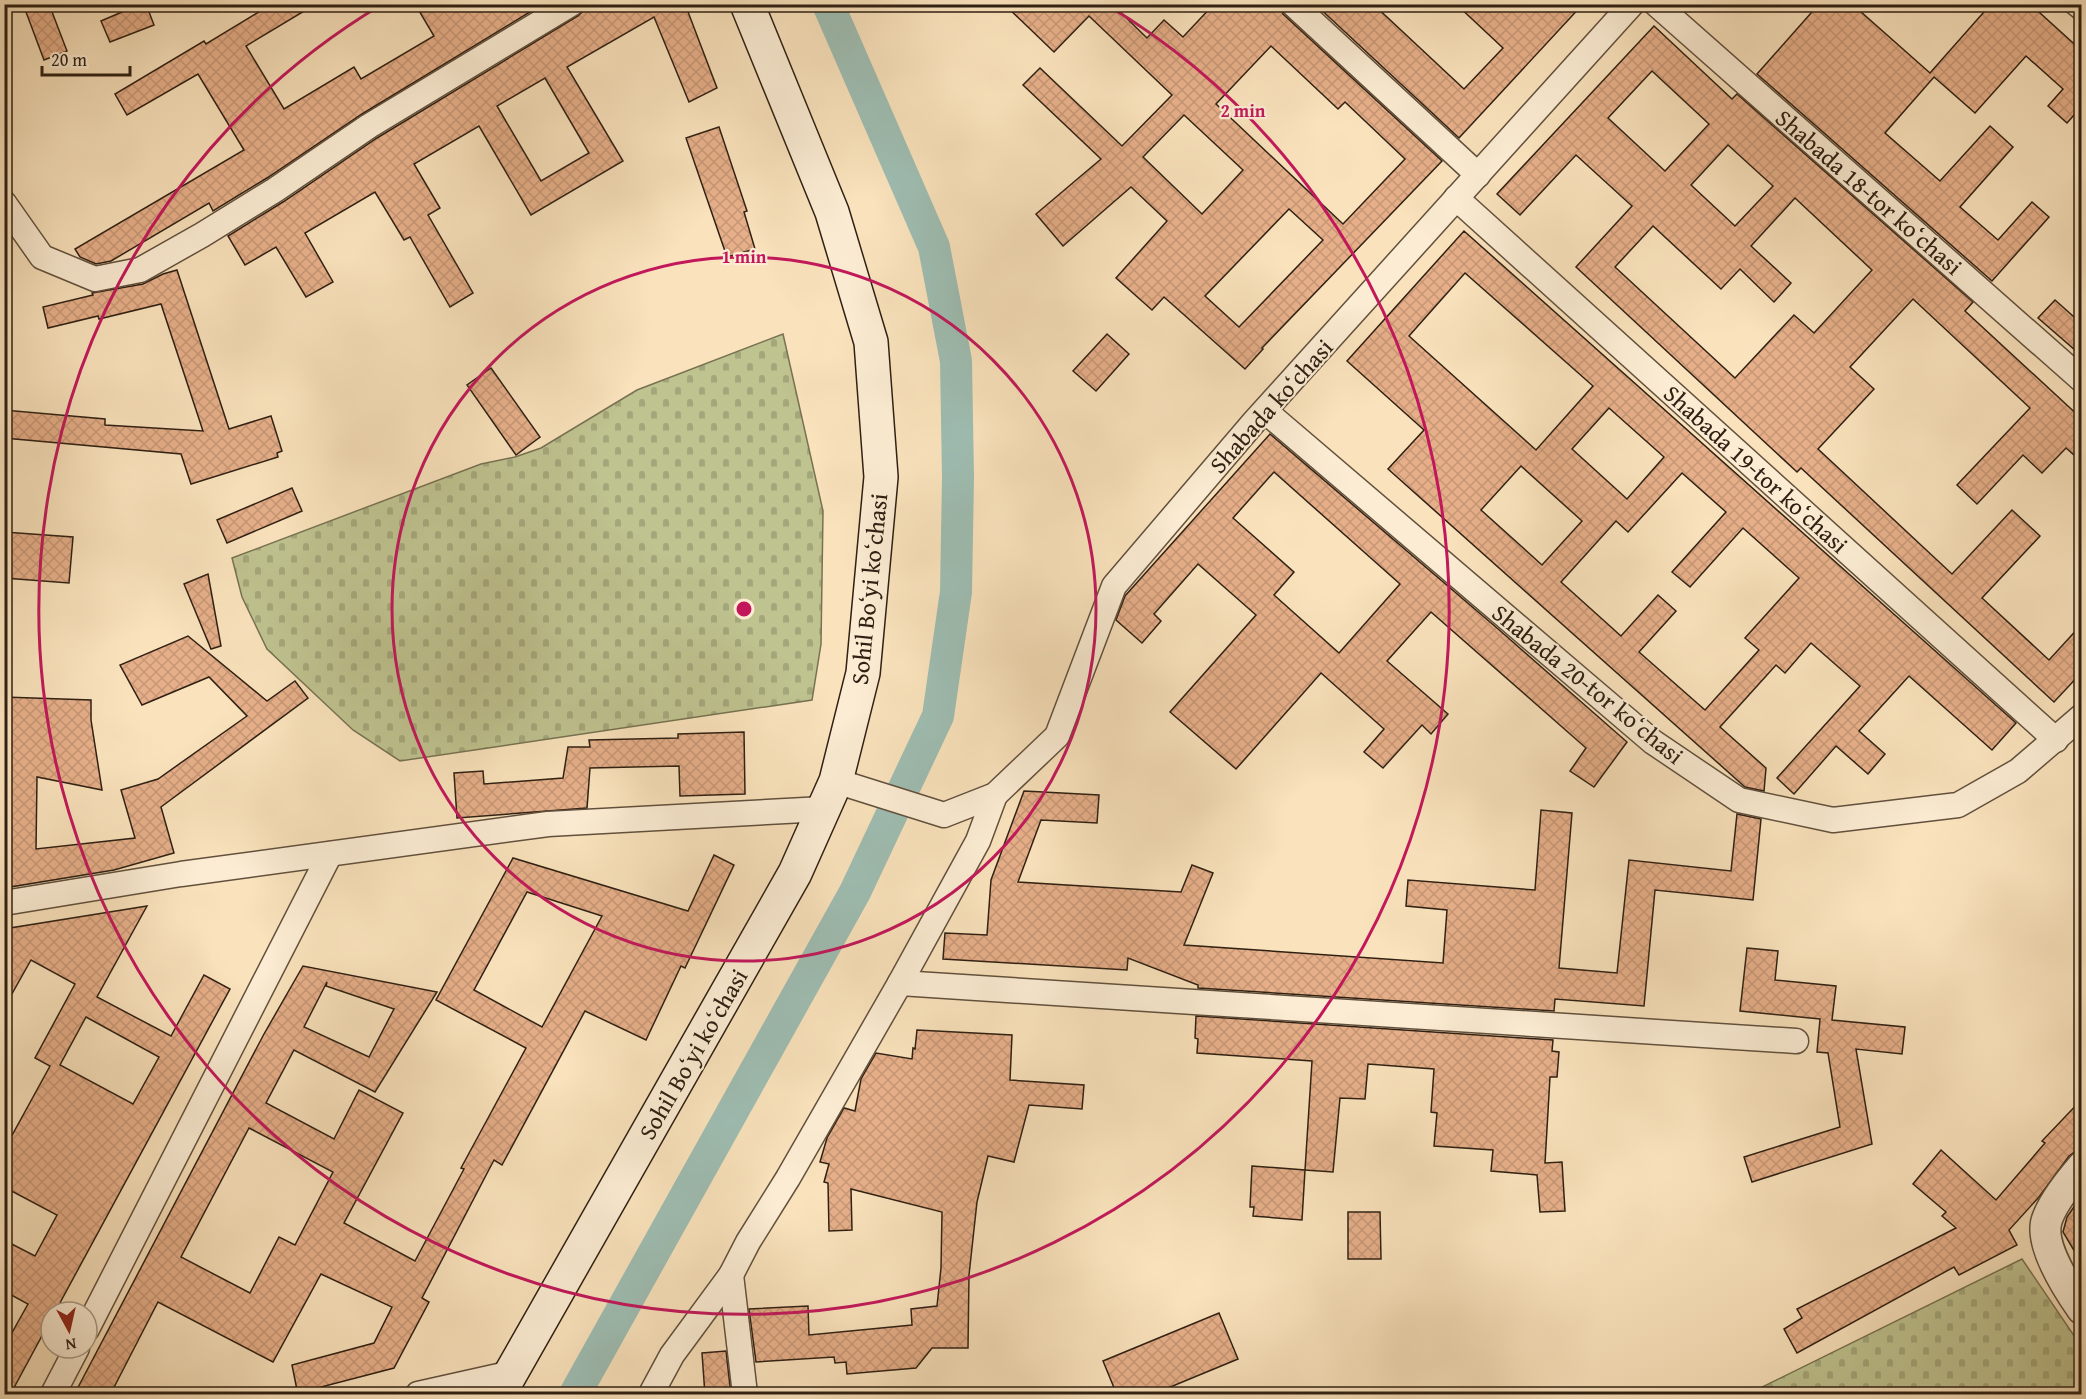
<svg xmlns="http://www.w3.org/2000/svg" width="2086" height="1399" viewBox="0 0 2086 1399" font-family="'Gentium Book Plus',serif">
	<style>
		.cemetery { fill: url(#cemetery-stones); stroke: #777252; stroke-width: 1.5 }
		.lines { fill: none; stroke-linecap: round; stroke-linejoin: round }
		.canal { stroke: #9ebdb2; stroke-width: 32 }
		.building { fill: url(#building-cross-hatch); stroke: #2f2013; stroke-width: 1.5; fill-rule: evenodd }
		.minor-casing { stroke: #62503d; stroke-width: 27 }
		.tertiary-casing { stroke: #62503d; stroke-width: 33 }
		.secondary-casing { stroke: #2f2013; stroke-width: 36 }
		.minor { stroke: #fbecd3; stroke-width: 24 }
		.tertiary { stroke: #fbecd3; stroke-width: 30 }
		.secondary { stroke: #fbecd3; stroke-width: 33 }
		.ring { fill: none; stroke: #c2185b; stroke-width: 3 }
		.labels { text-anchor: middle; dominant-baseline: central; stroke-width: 4.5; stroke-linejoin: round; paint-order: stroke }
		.street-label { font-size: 24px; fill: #2f2013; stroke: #fbecd3 }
		.centre { fill: #c2185b; stroke: #fbecd3; stroke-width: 3 }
		.ring-label { font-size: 18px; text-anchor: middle; font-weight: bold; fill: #c2185b; stroke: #fbecd3; stroke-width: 4.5; stroke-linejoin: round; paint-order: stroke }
	</style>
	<defs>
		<pattern id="cemetery-stones" width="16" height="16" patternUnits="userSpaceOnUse" patternTransform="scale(1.5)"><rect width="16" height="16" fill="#bfc390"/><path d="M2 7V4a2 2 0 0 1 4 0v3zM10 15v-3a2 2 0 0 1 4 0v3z" fill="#a4a77b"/></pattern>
		<pattern id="building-cross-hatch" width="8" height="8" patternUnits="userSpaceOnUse" patternTransform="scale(1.5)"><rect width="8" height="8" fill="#e6af89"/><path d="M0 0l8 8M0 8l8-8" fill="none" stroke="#c69675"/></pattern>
	</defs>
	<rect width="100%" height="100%" fill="#f9e2bc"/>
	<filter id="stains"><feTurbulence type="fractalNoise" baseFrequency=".00333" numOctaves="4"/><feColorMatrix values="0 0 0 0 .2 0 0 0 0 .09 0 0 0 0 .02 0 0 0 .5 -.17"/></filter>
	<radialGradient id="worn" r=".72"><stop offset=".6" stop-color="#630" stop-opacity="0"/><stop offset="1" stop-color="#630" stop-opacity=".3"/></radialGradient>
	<g class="cemetery">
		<polygon points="783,334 823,511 821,644 812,700 400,761 353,730 267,649 242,597 232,558 481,464 515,457 541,448 637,390"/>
		<polygon points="2022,1259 2081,1346 2081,1394 1748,1394"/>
	</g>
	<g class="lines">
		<polyline class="canal" points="575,1394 855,892 938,716 956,592 958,477 956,361 934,247 828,4"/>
	</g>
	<g class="building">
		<polygon points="23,4 49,4 67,51 44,60"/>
		<polygon points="119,4 146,4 154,25 110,42 101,21 122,12"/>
		<polygon points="272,4 316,4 246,46 284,109 354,67 361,79 434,36 415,4 543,4 362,114 267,178 213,211 209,203 111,261 96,264 80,257 75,249 244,150 198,74 127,115 115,94 204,41 206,44"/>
		<path d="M585,4H685L717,88L689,102L654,17L567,67L623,161L531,215L479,126L414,164L440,208L428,215L473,293L450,307L410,237L404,240L375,192L305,233L333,282L306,297L276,247L245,265L228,236L283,202L377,138L578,16L583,11ZM545,78L589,153L541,181L497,106Z"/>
		<path d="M1004,4H1112L1147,38L1164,20L1183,37L1214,4H1279L1283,14L1442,161L1262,348L1263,349L1245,369L1164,297L1152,310L1116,278L1167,221L1131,187L1063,246L1036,214L1101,159L1023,85L1040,68L1122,146L1172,95L1089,16L1054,52ZM1271,46L1338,109L1345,102L1405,159L1343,224L1216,104ZM1184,115L1243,170L1202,214L1143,157ZM1289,209L1323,240L1239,327L1205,296Z"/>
		<polygon points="1315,4 1373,4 1464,89 1503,48 1456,4 1583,4 1459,138"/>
		<polygon points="1819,4 1852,4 1930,73 1991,4 2030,4 2082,51 2082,106 2067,123 2048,106 2063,89 2026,56 1975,113 1934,77 1885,133 1940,181 1990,126 2013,147 1960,207 1998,240 2032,202 2049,217 1992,281 1757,74"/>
		<path d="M1654,26L1732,99L1737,94L1973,302L1965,311L2082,419V462L2066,448L2042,473L2023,455L1977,504L1957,485L2030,408L1913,299L1850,367L1874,389L1818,449L1952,574L2012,510L2040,536L1982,598L2049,660L2082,624V672L2054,702L1801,468L1797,472L1576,267L1632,206L1576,155L1520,215L1497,194ZM1652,71L1709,124L1665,171L1608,118ZM1728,145L1773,186L1735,226L1691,185ZM1795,198L1872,270L1814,333L1794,315L1735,378L1615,267L1653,226L1721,289L1740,269L1774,302L1791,283L1751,246Z"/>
		<polygon points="719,127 747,211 744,212 755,249 727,257 686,138"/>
		<path d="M1464,231L2016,723L1992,750L1909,676L1859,731L1885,754L1868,774L1836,746L1794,794L1777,778L1860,686L1811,643L1785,673L1776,665L1720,727L1766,768L1764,791L1745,787L1388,469L1424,430L1347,361ZM1465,273L1593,386L1536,450L1409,336ZM1609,408L1664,457L1627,499L1572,449ZM1521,466L1582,521L1542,565L1481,510ZM1682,473L1726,512L1672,572L1690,587L1743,528L1799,578L1745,638L1759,650L1705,710L1639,652L1676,611L1658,595L1621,636L1561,582L1616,521L1628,532Z"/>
		<polygon points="177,270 229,429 271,416 282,451 277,453 278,457 191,484 181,454 4,438 4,410 105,419 105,425 203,431 161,304 99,319 98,316 48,328 43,307 93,295 92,293 143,284 163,274"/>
		<polygon points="2055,300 2082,324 2082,356 2038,318"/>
		<polygon points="1107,334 1129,354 1096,391 1073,371"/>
		<polygon points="491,368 540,437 516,455 467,385"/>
		<path d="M1270,434L1497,628L1627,742L1594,787L1570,771L1586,748L1431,612L1387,661L1448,714L1431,734L1422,725L1383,768L1364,752L1384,729L1321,673L1236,769L1170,712L1256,615L1198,564L1154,614L1161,621L1142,643L1116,620L1125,596ZM1274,472L1400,584L1339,653L1274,595L1294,572L1233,518Z"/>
		<polygon points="292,488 302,511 227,543 217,520"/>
		<polygon points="4,532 73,537 69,583 4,578"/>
		<polygon points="208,574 221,646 211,649 184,584"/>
		<polygon points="188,636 267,701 295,681 308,698 161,807 174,853 114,870 4,888 4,697 91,700 91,720 102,790 37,777 36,849 135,838 121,790 158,779 247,716 209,677 142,705 120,665"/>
		<polygon points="744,732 745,794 680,796 679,766 590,768 587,808 457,818 454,773 483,771 484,784 563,778 568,747 590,747 589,740 678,738 678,734"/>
		<polygon points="1024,791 1099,795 1097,823 1041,820 1018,882 1181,892 1192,865 1213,873 1184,945 1443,963 1447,910 1406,906 1408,880 1535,890 1541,810 1572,813 1559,968 1617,973 1629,860 1731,871 1737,814 1761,819 1753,900 1655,890 1644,1006 1555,999 1554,1011 1198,988 1198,985 1128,958 1127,970 943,959 945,933 987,935 991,880"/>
		<path d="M714,855L734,865L685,968L681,966L646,1040L585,1011L502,1165L494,1160L422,1298L429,1302L394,1368L321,1387L323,1395H298L292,1365L374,1343L392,1307L321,1274L273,1362L158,1302L110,1395H74L264,1034L303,966L437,992L375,1092L294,1050L266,1103L334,1139L359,1090L403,1113L344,1223L415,1261L464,1169L461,1168L526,1048L436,1000L513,858L688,911ZM527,892L602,916L542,1027L474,990ZM327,982L326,986L394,1009L369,1057L304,1027ZM249,1128L333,1172L295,1245L279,1237L250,1293L181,1257Z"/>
		<path d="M147,906L97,997L171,1036L204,975L230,989L55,1312H51V1319L10,1395H4V1347L28,1304L4,1291V1240L35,1256L57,1215L4,1187V1150L50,1066L35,1058L75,984L31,960L4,1008V929ZM86,1017L159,1057L133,1104L60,1065Z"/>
		<polygon points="1747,948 1778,951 1775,980 1836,986 1832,1020 1905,1027 1902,1054 1856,1049 1872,1144 1752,1182 1744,1157 1840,1127 1828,1053 1817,1052 1820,1019 1740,1011"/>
		<polygon points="1196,1016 1553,1040 1552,1051 1559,1052 1557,1077 1550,1077 1545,1163 1562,1162 1565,1211 1540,1212 1537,1175 1491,1171 1493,1150 1434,1146 1437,1113 1431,1112 1434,1069 1368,1064 1365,1099 1340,1098 1333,1172 1305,1170 1312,1061 1197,1053 1198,1039 1195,1038"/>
		<polygon points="917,1030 1012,1035 1010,1080 1084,1085 1082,1109 1029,1105 1014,1162 988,1156 977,1202 969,1275 968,1348 932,1348 916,1368 847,1374 846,1362 835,1363 834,1357 756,1362 749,1309 808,1306 809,1335 912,1325 911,1309 937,1306 941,1268 942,1212 851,1189 852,1230 829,1231 828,1183 824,1182 829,1164 820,1162 827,1138 844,1108 855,1111 861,1079 876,1053 912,1059 913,1048 915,1049"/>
		<polygon points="2082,1099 2082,1150 2076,1151 2069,1156 2039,1197 2009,1230 2017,1245 1959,1275 1954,1267 1797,1353 1784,1329 1802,1318 1797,1309 1956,1228 1942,1216 1946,1212 1913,1184 1941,1150 1996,1200 2045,1143 2042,1141"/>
		<polygon points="1252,1166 1305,1170 1302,1220 1253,1216 1254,1207 1250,1207"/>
		<polygon points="2082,1195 2082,1264 2063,1232 2067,1217"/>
		<polygon points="1348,1212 1380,1212 1381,1259 1348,1259"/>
		<polygon points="1219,1313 1238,1359 1151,1395 1117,1395 1103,1361"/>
		<polygon points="726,1351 731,1395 705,1395 702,1353"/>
	</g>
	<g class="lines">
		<defs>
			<g id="minor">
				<polyline points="1293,4 1478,175"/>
				<polyline points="1656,4 2082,380"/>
				<polyline points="2077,4 2082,8"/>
				<polyline points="1456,198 2056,740"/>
				<polyline points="4,203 42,257 95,279 140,270 202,235 275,190 369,126 571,4"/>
				<polyline points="1265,411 1653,742 1739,800 1833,820 1958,805 2018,771 2082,716"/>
				<polyline points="836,781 944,815 995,795 1057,736 1114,586 1254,422 1632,4"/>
				<polyline points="4,903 181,874 548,824 823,809"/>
				<polyline points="900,983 1796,1041"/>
				<polyline points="731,1275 745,1394"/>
				<polyline points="87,1329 330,854"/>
				<polyline points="53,1394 77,1348"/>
				<polyline points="418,1394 512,1373"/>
				<polyline points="651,1394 672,1355 731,1275 748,1242 788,1178 900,983 978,841 995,795"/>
			</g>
			<path id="tertiary" d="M2082,1167C2070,1181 2050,1206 2046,1223C2041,1248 2068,1289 2082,1309"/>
			<polyline id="secondary" points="499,1394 795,873 836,781 863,673 881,477 871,342 832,212 747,4"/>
		</defs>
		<use href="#minor" class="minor-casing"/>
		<use href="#tertiary" class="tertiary-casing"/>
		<use href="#secondary" class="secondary-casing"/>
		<use href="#minor" class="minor"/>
		<use href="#tertiary" class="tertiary"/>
		<use href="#secondary" class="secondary"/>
	</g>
	<g class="ring">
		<circle cx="744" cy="609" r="352"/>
		<path d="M1107 5A705 705 0 1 1 381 5"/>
	</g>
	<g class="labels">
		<g class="street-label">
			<text transform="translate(1869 192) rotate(41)">Shabada 18-tor koʻchasi</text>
			<text transform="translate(1271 406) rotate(-48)">Shabada koʻchasi</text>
			<text transform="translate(1756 469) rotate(42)">Shabada 19-tor koʻchasi</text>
			<text transform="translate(869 589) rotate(-84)">Sohil Boʻyi koʻchasi</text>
			<text transform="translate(1588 684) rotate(39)">Shabada 20-tor koʻchasi</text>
			<text transform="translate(693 1054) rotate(-60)">Sohil Boʻyi koʻchasi</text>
		</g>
	</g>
	<circle cx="744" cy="609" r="9" class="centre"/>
	<g class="ring-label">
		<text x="1243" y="117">2 min</text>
		<text x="744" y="263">1 min</text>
	</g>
	<rect width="2086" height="1399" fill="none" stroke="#f9e2bc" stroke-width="24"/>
	<rect x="6" y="6" width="2074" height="1387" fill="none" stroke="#2f2013" stroke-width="3"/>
	<rect x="12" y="12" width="2062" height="1375" fill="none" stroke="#2f2013" stroke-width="1.5"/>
	<g transform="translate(69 1330) rotate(172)"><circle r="28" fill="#fbecd3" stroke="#a99a86" stroke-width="1.5"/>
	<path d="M0-4.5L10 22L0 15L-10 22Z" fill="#8f2418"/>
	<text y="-9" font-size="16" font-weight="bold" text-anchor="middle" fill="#2f2013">N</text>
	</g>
	<path d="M42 66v9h88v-9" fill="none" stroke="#2f2013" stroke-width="3"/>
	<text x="51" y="66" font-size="18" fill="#2f2013" stroke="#fbecd3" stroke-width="4.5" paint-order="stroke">20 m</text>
	<rect width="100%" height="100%" filter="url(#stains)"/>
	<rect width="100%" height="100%" fill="url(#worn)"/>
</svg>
